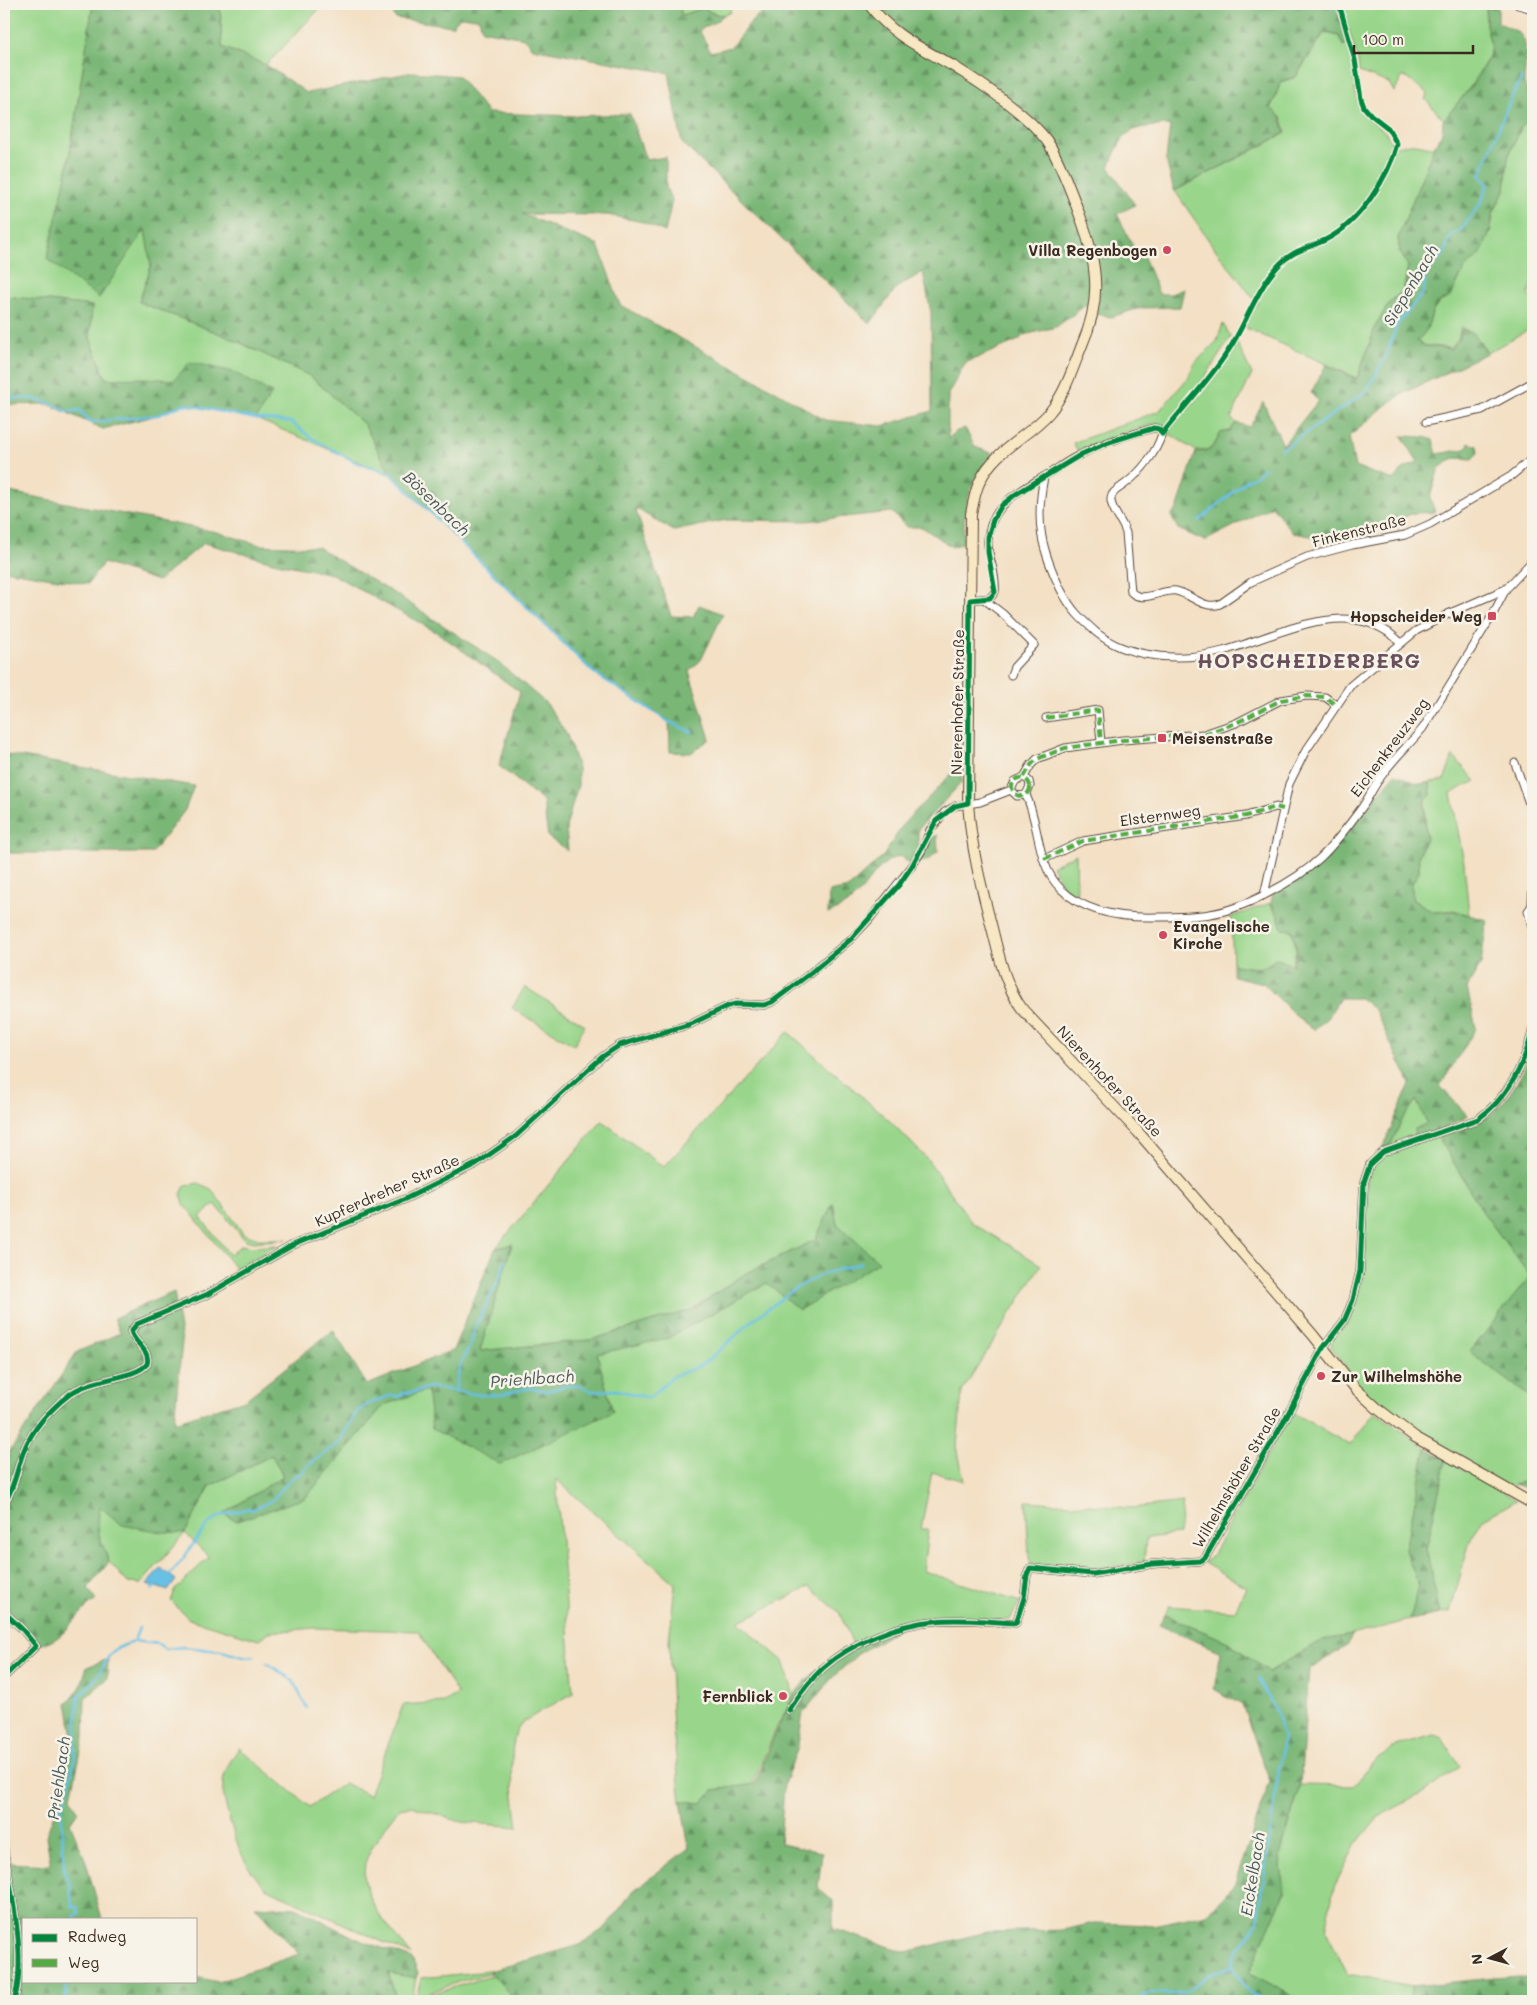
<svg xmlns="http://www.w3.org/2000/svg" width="1537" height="2005" viewBox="0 0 1537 2005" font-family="Mali,sans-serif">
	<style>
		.green { fill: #99d68b; stroke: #6a8054 }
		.forest { fill: url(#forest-firs); stroke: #5a704a }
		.water { fill: #67c0e4; stroke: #517581 }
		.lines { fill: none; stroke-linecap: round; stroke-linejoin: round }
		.stream { stroke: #67c0e4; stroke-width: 2.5 }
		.street-casing { stroke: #574537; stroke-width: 9 }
		.secondary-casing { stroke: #574537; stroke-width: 12 }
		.street { stroke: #fff; stroke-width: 7 }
		.secondary { stroke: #f8e7c3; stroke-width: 10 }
		.quiet { stroke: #55ab43; stroke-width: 4; stroke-dasharray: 8 4; stroke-linecap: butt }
		.cycleway-casing { stroke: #f7f3e8; stroke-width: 8 }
		.cycleway { stroke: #00873e; stroke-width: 5 }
		.poi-dot { fill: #d1495b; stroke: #f7f3e8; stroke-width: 2 }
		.labels { text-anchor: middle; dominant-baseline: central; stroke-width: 5; stroke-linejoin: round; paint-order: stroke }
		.poi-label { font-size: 15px; font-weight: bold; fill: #3b2a1e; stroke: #f7f3e8; text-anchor: end }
		.street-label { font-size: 15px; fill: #3b2a1e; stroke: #f7f3e8 }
		.water-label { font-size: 16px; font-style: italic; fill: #485759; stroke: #f7f3e8 }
		.district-label { font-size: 20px; font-weight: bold; letter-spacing: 1px; fill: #69505a; stroke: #f7f3e8 }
	</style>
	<defs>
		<pattern id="forest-firs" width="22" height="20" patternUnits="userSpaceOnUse" patternTransform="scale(1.25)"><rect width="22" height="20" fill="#7ab777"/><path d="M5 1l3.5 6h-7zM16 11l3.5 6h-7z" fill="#659561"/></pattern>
	</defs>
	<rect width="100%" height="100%" fill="#f7f3e8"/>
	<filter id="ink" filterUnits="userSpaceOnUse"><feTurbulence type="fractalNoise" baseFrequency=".02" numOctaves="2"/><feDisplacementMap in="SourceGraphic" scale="10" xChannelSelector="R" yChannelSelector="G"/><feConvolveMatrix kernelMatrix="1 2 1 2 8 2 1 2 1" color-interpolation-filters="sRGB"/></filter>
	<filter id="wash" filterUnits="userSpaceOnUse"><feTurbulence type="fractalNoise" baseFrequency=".0096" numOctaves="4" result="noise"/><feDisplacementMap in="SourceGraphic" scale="20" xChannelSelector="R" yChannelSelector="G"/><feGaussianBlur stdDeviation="1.12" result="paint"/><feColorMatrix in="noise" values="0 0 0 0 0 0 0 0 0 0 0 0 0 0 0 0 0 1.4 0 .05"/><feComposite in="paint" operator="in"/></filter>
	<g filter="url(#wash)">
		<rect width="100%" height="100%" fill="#f3e0c5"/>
		<g class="green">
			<path d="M4,4H93L67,171L48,259L145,229L151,266L139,302L228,337L310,376L364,424L391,475L256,419L271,393C216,386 162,378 106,379L90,338L92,306L4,296Z"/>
			<polygon points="220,4 324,4 266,65 222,47"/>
			<path d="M678,4H728L731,12C720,17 713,14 704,8L682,15Z"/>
			<polygon points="1341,4 1486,4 1486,25 1491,46 1489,56 1471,86 1444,120 1425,99 1428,93 1403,76 1394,92 1389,83 1359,72 1358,61"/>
			<path d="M1324,33L1339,36L1343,46L1347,44L1353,62L1355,92L1361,108L1369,118L1386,133L1393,146C1400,147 1405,144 1411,144C1418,143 1426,147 1434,147L1398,238L1400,252L1408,266L1403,290L1389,303L1376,325L1357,378L1244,327L1258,302L1254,299L1212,245L1175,191L1286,133L1282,118L1271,108L1281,82L1296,77Z"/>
			<polygon points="1533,114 1533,190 1531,193 1533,198 1533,281 1528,296 1533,299 1533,327 1487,353 1475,335 1461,327 1458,339 1451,348 1423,345 1417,341 1426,331 1433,311 1440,302 1450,297 1465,268 1480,255 1490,232 1494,212 1505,190 1508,158 1521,128"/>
			<polygon points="1223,324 1231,337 1199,386 1166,426 1160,423 1135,429 1078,451 1073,443 1159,411 1188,378 1194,364 1217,341"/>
			<path d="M1235,339L1252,374L1231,418L1236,423L1229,431L1220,433C1214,447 1212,450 1196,451L1167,432C1188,407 1228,369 1235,339Z"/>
			<polygon points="1453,756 1476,781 1451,793 1464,863 1469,915 1454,910 1434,912 1414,900 1411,885 1419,871 1419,856 1426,838 1425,801 1431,795 1430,782 1444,780"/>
			<polygon points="1076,854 1077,895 1063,886 1052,866"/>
			<path d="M1270,903L1278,916L1282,929L1292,930L1296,950L1292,965L1275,958C1263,973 1249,966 1233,965L1231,917Z"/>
			<polygon points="525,987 585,1025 574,1045 512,1008"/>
			<path d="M788,1032L891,1122L928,1160L972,1223L1041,1265L962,1392L957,1446L964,1481L932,1472L921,1529H928L923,1571L1020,1602L1010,1620L899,1625L902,1621L854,1647L839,1612L809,1587L738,1622L783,1661L794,1695L777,1727L752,1785L713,1790L702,1803L681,1801L673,1730L669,1641L675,1584L556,1479L573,1693C563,1699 526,1719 520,1725C505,1744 515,1804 518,1827L461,1822L411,1806L399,1808C390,1821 368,1849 365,1864C359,1899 392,1929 411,1955L266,1888C257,1879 248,1868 243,1857C236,1842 221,1798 223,1783C224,1769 232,1759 239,1748L310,1807L344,1783L369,1795L403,1705L444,1702L458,1694L418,1631L315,1628L269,1632L259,1640L189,1619L171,1601L176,1589L209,1557L185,1533L141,1584L128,1583L109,1562L98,1533L99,1505L185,1533L210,1486L272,1455L283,1476L223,1514L305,1498L384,1405L427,1389L668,1338L767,1283L878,1263L837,1224L833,1204L815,1240L745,1274L691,1310L590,1340L479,1351L512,1244L495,1249L602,1121L664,1167Z"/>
			<polygon points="1417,1099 1428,1123 1438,1136 1483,1212 1530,1276 1470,1352 1533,1399 1533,1479 1508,1487 1419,1435 1388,1414 1352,1380 1344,1364 1331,1348 1332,1340 1347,1322 1356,1301 1362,1272 1364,1224 1368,1170 1390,1146 1402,1120"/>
			<polygon points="198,1183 211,1189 244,1234 258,1239 287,1239 254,1242 245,1240 215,1204 200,1217 230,1255 241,1245 254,1247 278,1245 236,1269 184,1204 181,1194 185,1186"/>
			<polygon points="1291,1412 1350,1445 1375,1412 1426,1448 1405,1550 1419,1586 1410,1620 1352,1635 1323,1640 1269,1672 1228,1642 1165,1615 1169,1606 1235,1611 1246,1587 1204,1563 1213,1554"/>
			<polygon points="1446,1459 1517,1500 1482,1520 1470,1541 1450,1612 1440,1614 1426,1549"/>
			<polygon points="1026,1501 1132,1508 1183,1502 1179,1534 1146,1538 1144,1562 1092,1570 1039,1567 1031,1565 1029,1557"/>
			<polygon points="1434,1735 1442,1738 1460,1767 1421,1794 1378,1817 1356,1844 1334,1887 1326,1931 1348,1974 1412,1986 1411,2001 1304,2001 1249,1973 1284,1893 1280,1856 1300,1785 1353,1786 1379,1757 1401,1744"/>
			<polygon points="490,1971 492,1973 461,1981 416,1998 421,1978"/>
			<polygon points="388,1972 416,1978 412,2000 397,2001"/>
			<polygon points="494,1975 515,2001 435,2001 432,1994"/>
		</g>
		<g class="forest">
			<path d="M93,4H220L222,47L266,65L307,93L413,72L458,76L488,113L577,116L630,114L646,160L666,157V188L672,201L665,232L643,222L607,215L522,214L598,245L620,305L772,389L825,420L882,426L932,411L931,313L923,272L896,288L870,324L682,143L669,73L532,48L524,38L482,30L479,18L460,17L452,26L395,18L389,4H678L682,15L704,8L713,14L724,15L715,22L699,30L711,52L731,47L750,23L770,4H1320L1325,6V4H1336L1347,44L1343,45L1339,36L1324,32L1295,77L1281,81L1271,108L1281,118L1285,133L1174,191L1166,160L1170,125C1127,128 1126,127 1109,167L1135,205L1117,214L1135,250L1144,257L1159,294H1171L1184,289L1180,307L1140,308L1111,317L1096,314L1090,302L1056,327L1024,335L1019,340L965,363L948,394V439L955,432L965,428L975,447L994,454C968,480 964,508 963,543L952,547L922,527H906L892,512L806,521L726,520L674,531L635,508L671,616L693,617L699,605L723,614L701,660L689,671L710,739L691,753L670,752L669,721L593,672L391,475L364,424L310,376L228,337L139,302L151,266L145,230L99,298L47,259L67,171Z"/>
			<path d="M1486,4H1498V23C1528,34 1526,37 1525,69C1525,74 1523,80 1525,85C1528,98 1533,97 1533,114L1521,128L1508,157L1505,190L1493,212L1490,232L1480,255L1465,268L1450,297L1440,301L1433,311L1426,331L1417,341L1424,346L1451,349L1459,339L1461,328L1475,335L1487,353L1406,392L1386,405L1349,437L1355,467L1394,480L1403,469L1418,462L1402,436L1425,437L1433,440L1437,454L1466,449L1469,443L1477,446L1478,453L1472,459L1454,458L1439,468L1430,497L1435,512C1424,514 1413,510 1404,518L1361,527L1362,538L1334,543L1317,537L1293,533L1272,506L1205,541L1178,529L1171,516L1177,509L1196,452C1212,451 1214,448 1220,433L1230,431L1236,423L1250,427L1263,402L1283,445L1318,401L1311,393L1326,365L1357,379L1376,325L1389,303L1404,290L1408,266L1400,252L1398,238L1434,147L1442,133L1443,121L1471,87L1489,57L1491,46L1486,25Z"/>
			<polygon points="4,296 92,306 90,338 106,379 144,378 174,380 190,362 233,372 272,393 256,419 184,404 158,415 103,429 48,404 4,405"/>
			<polygon points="4,491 217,532 260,545 317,547 397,595 497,661 548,705 567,735 578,768 578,785 566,827 568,851 548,837 543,801 499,766 520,692 438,633 332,574 277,563 204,543 158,581 103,563 88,584 4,570"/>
			<polygon points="4,754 194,786 185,810 152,853 4,853"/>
			<path d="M960,765L962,782L918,829V846L937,835L938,851L927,861L908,863L901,856C878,860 868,887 852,900C845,906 836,910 828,914L829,892L849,888L884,855L904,823Z"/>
			<path d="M1395,774L1419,784L1430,782L1431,795L1424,801L1426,838L1418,856L1419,871L1411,886L1414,900L1433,912L1454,911L1487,920L1481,964L1467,988L1476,1028L1440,1086L1468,1116L1438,1131L1413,1139L1415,1129L1427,1123L1416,1100L1402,1120L1390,1146L1382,1149L1410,1084L1375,1010L1360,998H1340L1328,1017L1314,1030L1297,1017L1263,983L1233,976V965C1248,966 1265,975 1275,958L1293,965L1297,950L1292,930L1282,929L1278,915L1271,903L1273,893L1295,881L1326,858Z"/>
			<path d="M1533,1044V1399L1470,1352L1530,1276L1483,1212L1438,1136C1451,1131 1466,1128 1479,1122C1504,1110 1527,1071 1533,1044Z"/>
			<path d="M833,1203L837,1224L879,1262L799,1310L767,1283L668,1338L597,1354L613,1412L500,1464L432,1429L427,1390L384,1405L305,1498L237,1521L223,1514L283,1476L272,1455L210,1486L185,1533L162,1532L122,1525L99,1506L98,1533L109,1562L88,1588L96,1600C73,1615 66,1643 36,1645L4,1610V1460L77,1352L120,1333L114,1318L174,1292L182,1342L174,1422L245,1400L333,1330L367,1385L453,1350L495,1249L512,1244L480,1351L590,1340L691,1310L745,1274L815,1240Z"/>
			<polygon points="1426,1448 1446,1459 1426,1549 1440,1614 1410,1620 1419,1586 1405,1550"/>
			<polygon points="1533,1479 1533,1492 1515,1484"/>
			<path d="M1165,1615L1228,1642L1269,1672L1323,1640L1352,1635L1348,1645L1309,1670L1300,1785L1280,1856L1284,1893L1249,1973L1304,2001H515L490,1971L580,1945L606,1927L633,1891L689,1848L681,1801L702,1803L713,1790L755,1784C767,1755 778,1724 794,1696C812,1664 871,1638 904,1620L891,1634L858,1654L831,1679L803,1713L797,1750L784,1784L780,1844L822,1852L818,1888L833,1900V1929L906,1952L987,1932L1063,1930L1094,1923L1153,1925L1207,1914L1234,1886L1270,1782L1242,1705L1214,1689L1221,1652L1159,1625Z"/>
			<polygon points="108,1659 107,1679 85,1698 84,1737 71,1797 78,1811 70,1823 86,1862 102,1919 24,1919 24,1981 196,1981 196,1977 218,1982 299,1954 255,1906 298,1908 355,1938 412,1959 418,1973 416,1978 388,1973 397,2001 4,2001 4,1830 9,1863 51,1865 46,1836 61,1795 72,1730 67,1703 80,1688 87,1667"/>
			<polygon points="1517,1976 1533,1976 1533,2001 1411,2001 1412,1986"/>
		</g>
		<polygon class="water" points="161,1568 176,1580 168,1591 147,1584"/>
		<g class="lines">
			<g class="stream">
				<path d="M4,398C29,397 46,399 68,412L79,410L91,422L158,415L184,404L256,419L291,422L313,439L355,462L390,473L593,672L669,722L692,732"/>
				<polyline points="1281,450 1367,391 1387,354 1397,325 1423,293 1426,274 1444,253 1451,235 1461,230 1481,203 1488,184 1480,176 1511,98 1522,78"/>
				<polyline points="1199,521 1247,480 1257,475 1261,470 1267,468"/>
				<polyline points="455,1390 460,1366 472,1341 474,1330 501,1275 505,1261"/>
				<path d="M167,1577C185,1561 194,1539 210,1523C221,1512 237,1513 249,1508L252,1510L272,1500L295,1475L301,1474L307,1466L339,1443L357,1411L370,1403L392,1395L399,1397L403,1393L415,1392L430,1387L481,1395H500L530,1388L547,1391L566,1386H581L591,1391L617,1390L649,1398L674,1376L698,1367L711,1358L754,1319L796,1288L823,1274L861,1263"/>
				<polyline points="152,1589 157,1585"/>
				<polyline points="134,1641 158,1644 166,1649 183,1647 221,1651 244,1657 254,1656"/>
				<polyline points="267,1663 293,1681 307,1708"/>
				<polyline points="75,1919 74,1917 79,1913 77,1907 72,1907 70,1885 64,1871 61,1809 64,1804 74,1763 78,1698 97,1677 109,1656 118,1648 134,1641 139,1628"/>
				<polyline points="1232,1967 1251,1995 1267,2001"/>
				<polyline points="65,2001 68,1981"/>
				<path d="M1135,2001C1152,1986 1166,1998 1184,1992C1189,1991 1192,1986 1197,1983C1207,1976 1220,1968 1232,1967L1236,1952L1258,1922L1283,1739L1276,1711L1258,1678"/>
				<polyline points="1528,2001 1533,1999"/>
			</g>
		</g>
	</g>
	<g filter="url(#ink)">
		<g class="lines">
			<defs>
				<g id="street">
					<polyline points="1518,5 1533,9"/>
					<polyline points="1426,422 1482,410 1533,382"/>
					<path d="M1044,477C1035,522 1041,549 1061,590C1072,611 1080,618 1097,633C1112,645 1126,650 1145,654C1171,659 1197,658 1223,651C1279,636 1351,592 1401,643"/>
					<path d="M970,600L990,598L995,592C998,572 984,553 989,532C995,503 1020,491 1043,477C1056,470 1068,460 1082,454C1104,442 1129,435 1154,428L1159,429L1162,434C1156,453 1141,472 1125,484C1119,489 1110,492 1111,501C1113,513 1123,522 1126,533L1131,592C1143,604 1161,589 1176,591C1191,594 1204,610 1220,604L1251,582L1307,557L1352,545L1405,535L1430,524L1511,476L1533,458"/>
					<polyline points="985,600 1003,614 1034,645 1014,667 1011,675"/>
					<polyline points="1046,718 1098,710 1101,742"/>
					<polyline points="1515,763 1533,815"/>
					<polyline points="1024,777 1031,765 1037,759 1065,748 1123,740 1204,734 1236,723 1281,700 1307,696 1325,697 1336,705"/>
					<polyline points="1011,790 1017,796 1026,795 1030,786 1029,781 1024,777"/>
					<polyline points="1011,790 1015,781 1024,777"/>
					<path d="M1026,795C1040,825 1036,865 1061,889C1086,914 1124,918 1157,917C1174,917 1192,917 1210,914C1243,909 1295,882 1320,858C1333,846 1352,821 1363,806C1370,795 1375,784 1383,774C1395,757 1410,744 1423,728L1492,616L1506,589"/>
					<polyline points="1044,859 1083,841 1246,816 1276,807 1283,809"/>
					<polyline points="1264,895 1289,784 1305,752 1350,686 1416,631 1448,614 1506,589 1533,560"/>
					<polyline points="1532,904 1533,877"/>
					<polyline points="1533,904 1528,911 1533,931"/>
					<path d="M4,1503C15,1487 17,1468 24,1450C33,1428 52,1408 70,1394C91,1378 135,1379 147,1364C151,1350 134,1344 131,1331L137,1324L208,1294L293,1245L403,1200L476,1164L516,1136L602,1057L620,1045L691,1024L728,1006L736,1004L764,1005L772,1002L808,975L851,939L868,921L912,866L922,850L930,830L945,812L955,806L980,802L1011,790"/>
					<polyline points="4,1612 22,1629 36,1646 4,1677"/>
					<path d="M789,1710C799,1695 810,1680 823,1668C851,1643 898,1624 935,1621C962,1618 989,1622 1016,1623L1024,1598L1027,1575L1030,1568L1093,1574L1152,1564L1200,1561L1205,1558L1284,1421L1323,1348L1344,1321L1353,1300L1360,1271L1364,1182L1370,1164L1383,1152L1478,1119C1509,1097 1525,1064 1533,1028"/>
					<path d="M4,1852C12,1897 27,1958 14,2001"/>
				</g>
				<path id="secondary" d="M869,4C892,36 920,47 953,66C982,84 1027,114 1047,141C1060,160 1075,202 1083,224C1098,268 1101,302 1082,345C1073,368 1065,394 1049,413C1028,437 994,450 980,481C975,491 973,503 971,514L968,803C971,847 981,886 992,928C999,956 1005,986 1023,1010L1138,1132L1313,1335L1356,1389L1378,1409L1415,1437L1533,1504"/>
			</defs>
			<use href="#street" class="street-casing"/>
			<use href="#secondary" class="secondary-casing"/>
			<use href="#street" class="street"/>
			<use href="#secondary" class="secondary"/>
			<g class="quiet">
				<polyline points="1046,718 1098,710 1101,742"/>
				<polyline points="1024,777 1031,765 1037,759 1065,748 1123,740 1204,734 1236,723 1281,700 1307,696 1325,697 1336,705"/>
				<circle cx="1021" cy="787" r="9"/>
				<polyline points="1044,859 1083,841 1246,816 1276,807 1283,809"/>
			</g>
			<defs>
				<g id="cycleway">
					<path d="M4,1503C15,1487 17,1468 24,1450C33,1428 52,1408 70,1394C91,1378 135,1379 147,1364C151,1350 134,1344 131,1331L137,1324L208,1294L293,1245L403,1200L476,1164L516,1136L602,1057L620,1045L691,1024L728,1006L736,1004L764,1005L772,1002L808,975L851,939L899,885L912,866L936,821L955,806L968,803L970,600L990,598L995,592L988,552V537L993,520L1002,505L1016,494L1082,454L1109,442L1154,428L1159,429L1162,434C1184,406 1209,381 1228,351C1246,324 1256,290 1278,266C1292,250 1309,248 1327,239C1359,223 1388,178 1397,144L1388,128L1371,115L1364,107L1361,99L1355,60L1339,4"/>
					<polyline points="4,1612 22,1629 36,1646 4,1677"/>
					<path d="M789,1710C799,1695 810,1680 823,1668C851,1643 898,1624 935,1621C962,1618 989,1622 1016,1623L1024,1598L1027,1575L1030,1568L1093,1574L1152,1564L1200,1561L1205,1558L1284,1421L1323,1348L1344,1321L1353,1300L1360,1271L1364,1182L1370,1164L1383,1152L1478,1119C1509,1097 1525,1064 1533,1028"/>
					<path d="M4,1852C12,1897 27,1958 14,2001"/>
				</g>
			</defs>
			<use href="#cycleway" class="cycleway-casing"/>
			<use href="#cycleway" class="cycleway"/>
		</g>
	</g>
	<g class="poi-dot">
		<circle cx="1167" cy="250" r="5"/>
		<rect x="1487" y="611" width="10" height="10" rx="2.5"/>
		<rect x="1157" y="733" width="10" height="10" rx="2.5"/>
		<circle cx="1163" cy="935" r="5"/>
		<circle cx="1321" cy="1376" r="5"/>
		<circle cx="783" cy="1696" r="5"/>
	</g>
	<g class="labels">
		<g class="poi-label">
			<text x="1157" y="250">Villa Regenbogen</text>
			<text x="1482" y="616">Hopscheider Weg</text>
			<text x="1172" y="738" text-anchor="start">Meisenstraße</text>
			<text x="1173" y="926" text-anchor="start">Evangelische<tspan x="1173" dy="17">Kirche</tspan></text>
			<text x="1331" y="1376" text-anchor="start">Zur Wilhelmshöhe</text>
			<text x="773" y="1696">Fernblick</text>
		</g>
		<g class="street-label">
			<text transform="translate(1359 530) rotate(-14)">Finkenstraße</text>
			<text transform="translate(957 702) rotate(-89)">Nierenhofer Straße</text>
			<text transform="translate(1389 747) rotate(-53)">Eichenkreuzweg</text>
			<text transform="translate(1160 815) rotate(-8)">Elsternweg</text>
			<text transform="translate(1110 1081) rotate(47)">Nierenhofer Straße</text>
			<text transform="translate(387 1190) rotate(-24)">Kupferdreher Straße</text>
			<text transform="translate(1236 1477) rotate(-60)">Wilhelmshöher Straße</text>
		</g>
		<g class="water-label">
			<text transform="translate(1410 285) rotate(-59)">Siepenbach</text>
			<text transform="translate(437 503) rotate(44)">Bösenbach</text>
			<text transform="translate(532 1378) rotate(-4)">Priehlbach</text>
			<text transform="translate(58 1778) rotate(-82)">Priehlbach</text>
			<text transform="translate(1252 1874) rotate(-81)">Eickelbach</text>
		</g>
		<g class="district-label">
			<text x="1309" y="660">HOPSCHEIDERBERG</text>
		</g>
	</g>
	<rect width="1537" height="2005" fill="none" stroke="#f7f3e8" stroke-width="20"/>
	<rect x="22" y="1918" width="175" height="65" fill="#f7f3e8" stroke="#aca397"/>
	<rect x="32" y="1934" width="25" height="8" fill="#00873e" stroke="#aca397"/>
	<text x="68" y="1942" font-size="15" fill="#3b2a1e">Radweg</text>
	<rect x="32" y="1959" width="25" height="8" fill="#55ab43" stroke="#aca397"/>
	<text x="68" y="1968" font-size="15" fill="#3b2a1e">Weg</text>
	<g transform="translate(1490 1958) rotate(264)" stroke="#f7f3e8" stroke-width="4" paint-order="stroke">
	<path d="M0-4L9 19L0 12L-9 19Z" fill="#3b2a1e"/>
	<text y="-8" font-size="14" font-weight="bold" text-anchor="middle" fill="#3b2a1e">N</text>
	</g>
	<path d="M1354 45v8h119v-8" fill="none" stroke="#3b2a1e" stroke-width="2.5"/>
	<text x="1362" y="45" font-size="15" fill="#3b2a1e" stroke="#f7f3e8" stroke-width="4" paint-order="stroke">100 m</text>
</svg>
